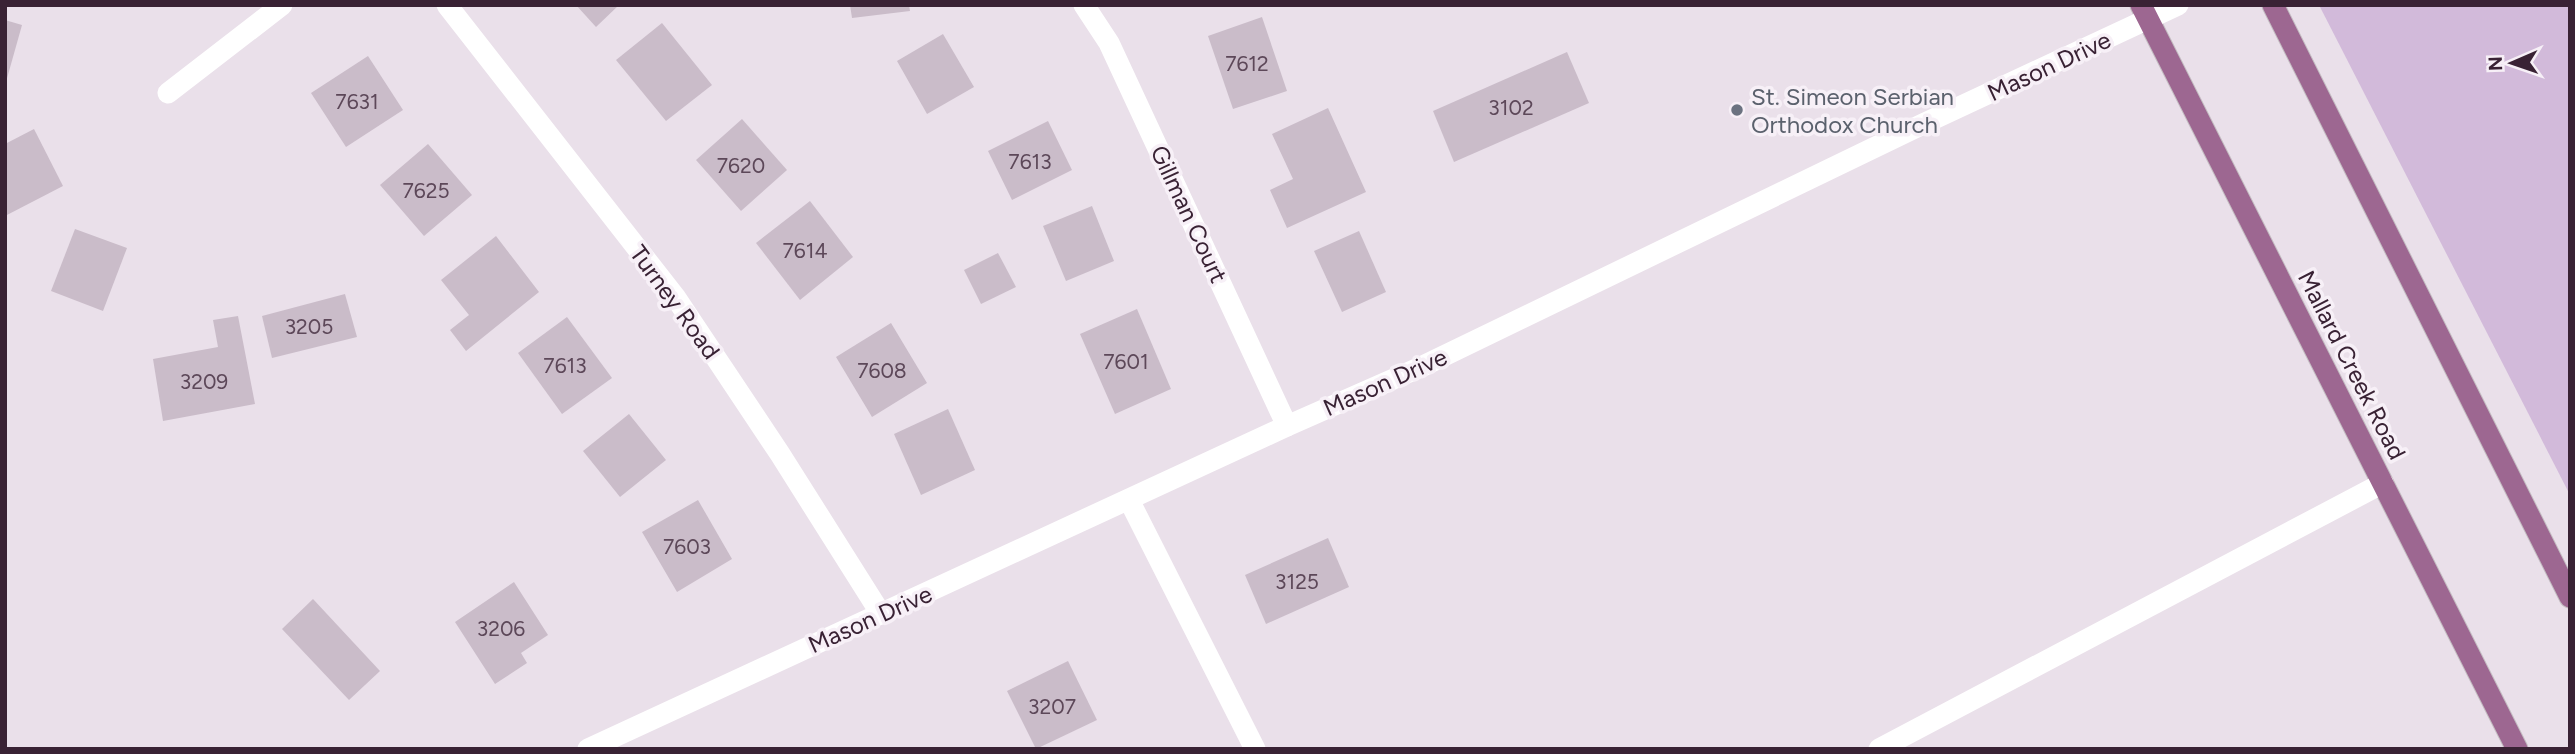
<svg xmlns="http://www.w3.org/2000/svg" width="2575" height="754" viewBox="0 0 2575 754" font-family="Figtree,sans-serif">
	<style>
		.green { fill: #d2bada }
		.building { fill: #cabcc9 }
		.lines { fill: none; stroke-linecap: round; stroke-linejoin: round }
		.major-casing { stroke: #c4bdc2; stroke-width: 23 }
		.minor { stroke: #fff; stroke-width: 21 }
		.major { stroke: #9d6791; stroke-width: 21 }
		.worship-dot { fill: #6b7280; stroke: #f7f0f7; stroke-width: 2.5 }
		.labels { text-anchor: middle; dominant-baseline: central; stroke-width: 7; stroke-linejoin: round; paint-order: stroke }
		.number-label { font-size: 21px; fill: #5d4859 }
		.street-label { font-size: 24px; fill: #392234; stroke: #f7f0f7 }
		.worship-label { font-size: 24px; fill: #5b616d; stroke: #f7f0f7; text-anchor: start }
	</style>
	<rect width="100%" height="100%" fill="#eae0ea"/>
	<polygon class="green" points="2319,5 2570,5 2570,495"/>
	<g class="building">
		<polygon points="576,5 619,5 596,27"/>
		<polygon points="850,5 909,5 910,11 852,18"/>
		<polygon points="1262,17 1287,91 1233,109 1208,36"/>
		<polygon points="5,20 22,25 6,82 5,82"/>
		<polygon points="662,23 712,85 666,121 616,60"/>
		<polygon points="943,34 974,87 927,114 897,61"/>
		<polygon points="1567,52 1589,103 1454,162 1433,111"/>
		<polygon points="368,56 403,110 346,147 311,93"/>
		<polygon points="1328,108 1366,192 1287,228 1270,190 1293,179 1272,134"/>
		<polygon points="742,119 787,170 741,211 696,160"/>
		<polygon points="1048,121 1072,170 1012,200 988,151"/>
		<polygon points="34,129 63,186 5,216 5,144"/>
		<polygon points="428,144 472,195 424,236 380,185"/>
		<polygon points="810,201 853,257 800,300 756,243"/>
		<polygon points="1092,206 1114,261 1066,281 1043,226"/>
		<polygon points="75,229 127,248 103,311 51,291"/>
		<polygon points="1359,231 1386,292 1342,312 1314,251"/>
		<polygon points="496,236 539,292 466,351 450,330 469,315 441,280"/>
		<polygon points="998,253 1016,287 981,304 964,270"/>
		<polygon points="345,294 357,337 272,358 262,316"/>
		<polygon points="1137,309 1171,389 1115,414 1080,334"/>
		<polygon points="238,316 255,404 163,421 153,359 218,347 213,320"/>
		<polygon points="567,317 612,378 562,414 518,353"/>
		<polygon points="891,323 927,383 872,417 836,357"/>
		<polygon points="948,409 975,470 921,495 894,434"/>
		<polygon points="629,414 666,460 620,497 583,451"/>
		<polygon points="698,500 732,559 677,592 642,532"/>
		<polygon points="1328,538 1349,587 1266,624 1245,575"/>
		<polygon points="514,582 548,635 521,653 527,663 495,684 455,622"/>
		<polygon points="313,599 380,671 349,700 282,629"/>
		<polygon points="1068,661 1097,720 1036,749 1007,691"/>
	</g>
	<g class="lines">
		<defs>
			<g id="major">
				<polyline points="2141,5 2517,749"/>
				<polyline points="2273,5 2570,597"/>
			</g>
		</defs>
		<use href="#major" class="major-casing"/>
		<g class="minor">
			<polyline points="447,5 676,298 780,454 881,614"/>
			<polyline points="1084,5 1109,43 1287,426"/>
			<polyline points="168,93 282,5"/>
			<polyline points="1129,500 1255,749"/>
			<polyline points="588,749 1287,426 1423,366 1923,124 2178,5"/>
			<polyline points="1879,749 2383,483"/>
		</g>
		<use href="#major" class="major"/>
	</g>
	<circle class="worship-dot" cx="1737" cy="110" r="7"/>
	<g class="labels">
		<g class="number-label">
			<text x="1247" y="63">7612</text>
			<text x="357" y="101">7631</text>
			<text x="1511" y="107">3102</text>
			<text x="1030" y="161">7613</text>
			<text x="741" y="165">7620</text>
			<text x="426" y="190">7625</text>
			<text x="805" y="250">7614</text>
			<text x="309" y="326">3205</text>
			<text x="1126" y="361">7601</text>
			<text x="565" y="365">7613</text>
			<text x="882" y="370">7608</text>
			<text x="204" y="381">3209</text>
			<text x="687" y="546">7603</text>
			<text x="1297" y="581">3125</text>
			<text x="501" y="628">3206</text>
			<text x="1052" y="706">3207</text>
		</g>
		<g class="street-label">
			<text transform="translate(2049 66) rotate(-25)">Mason Drive</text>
			<text transform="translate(1189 214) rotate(65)">Gillman Court</text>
			<text transform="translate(675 302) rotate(54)">Turney Road</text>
			<text transform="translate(2352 365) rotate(63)">Mallard Creek Road</text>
			<text transform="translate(1385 382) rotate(-24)">Mason Drive</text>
			<text transform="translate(870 619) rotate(-24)">Mason Drive</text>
		</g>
		<g class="worship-label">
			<text x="1751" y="96">St. Simeon Serbian<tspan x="1751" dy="28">Orthodox Church</tspan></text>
		</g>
	</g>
	<rect width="2575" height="754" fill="none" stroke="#392234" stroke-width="14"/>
	<g transform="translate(2512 63) rotate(268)" stroke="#f7f0f7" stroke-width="5" paint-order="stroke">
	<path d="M0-5L12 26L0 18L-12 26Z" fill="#392234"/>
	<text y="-10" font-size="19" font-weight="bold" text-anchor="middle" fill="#392234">N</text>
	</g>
</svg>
